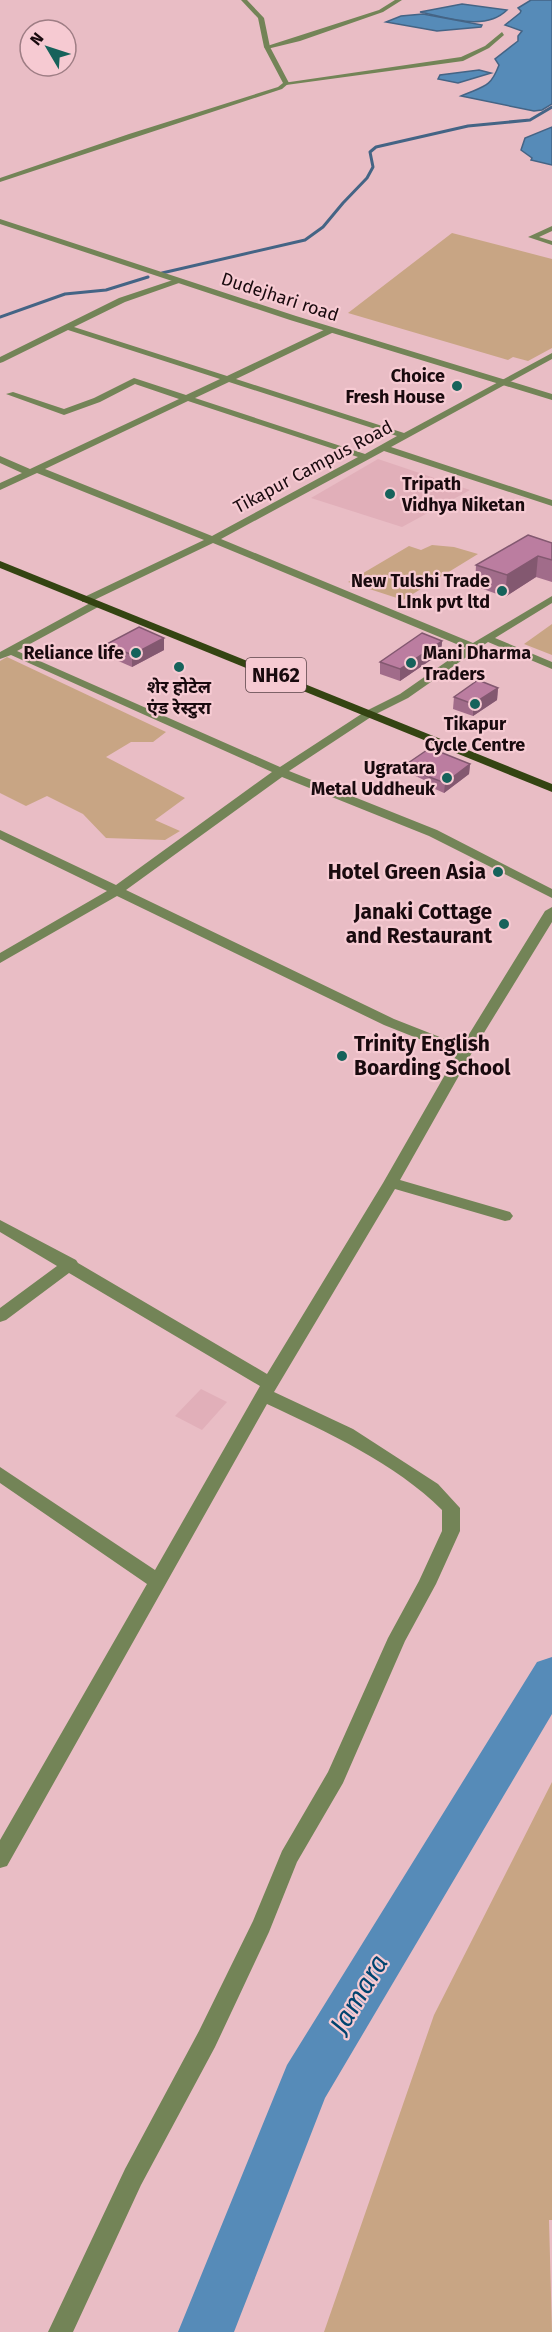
<svg xmlns="http://www.w3.org/2000/svg" width="552" height="2332" viewBox="0 0 552 2332" font-family="'Fira Sans','Noto Sans Devanagari',sans-serif">
	<style>
		.built { fill: #e1afb9 }
		.green { fill: #c8a584 }
		.water { fill: #568bb8; stroke: #446485; stroke-width: 1.5 }
		.lines { fill: none; stroke-linecap: round; stroke-linejoin: round }
		.stream { stroke: #446485; stroke-width: 3 }
		.river { fill: #568bb8; fill-rule: evenodd }
		.minor { fill: #738457; fill-rule: evenodd }
		.tertiary { fill: #738457; fill-rule: evenodd }
		.primary { fill: #344412; fill-rule: evenodd }
		.wall { fill: #a16c8a }
		.shaded-wall { fill: #835870 }
		.building { fill: #bb7da0; stroke: #835870; stroke-width: 1.5 }
		.poi-dot { fill: #16625b; stroke: #f6cad2; stroke-width: 2 }
		.labels { text-anchor: middle; dominant-baseline: central; stroke-width: 4.5; stroke-linejoin: round; paint-order: stroke }
		.far-street-label { font-size: 18px; fill: #190a0e; stroke: #f6cad2 }
		.far-poi-label { font-size: 18px; font-weight: bold; fill: #190a0e; stroke: #f6cad2; text-anchor: end }
		.shield { fill: #f6cad2; stroke: #5b4449; stroke-width: 1.5 }
		.shield-label { font-size: 20px; font-weight: bold; fill: #190a0e }
		.poi-label { font-size: 21px; font-weight: bold; fill: #190a0e; stroke: #f6cad2; text-anchor: end }
		.near-water-label { font-size: 27px; font-style: italic; fill: #00446f; stroke: #f6cad2 }
	</style>
	<rect width="100%" height="100%" fill="#e9bdc5"/>
	<g class="built">
		<polygon points="378,459 470,490 402,527 311,498"/>
		<polygon points="201,1389 227,1402 202,1430 175,1416"/>
	</g>
	<g class="green">
		<polygon points="452,233 552,259 552,348 528,361 513,357 508,360 348,313"/>
		<polygon points="432,545 454,547 478,554 403,600 348,582 409,546 421,550"/>
		<polygon points="552,624 552,655 524,644"/>
		<polygon points="7,657 166,732 153,742 131,742 106,757 185,798 155,820 180,831 165,840 106,838 83,814 47,796 26,806 0,793 0,661"/>
		<polygon points="552,1782 552,2220 549,2220 552,2332 324,2332 434,2015"/>
	</g>
	<g class="water">
		<path d="M531,0H552V104L542,110L534,111L461,96C483,86 490,89 499,65L495,59L518,41V36L522,31L505,25L520,13L521,11L518,8Z"/>
		<path d="M462,4L507,10C485,32 446,17 420,12Z"/>
		<polygon points="423,14 482,25 481,27 437,31 386,22 401,16"/>
		<polygon points="479,70 491,73 458,83 438,79 440,75"/>
		<polygon points="552,127 552,165 531,160 532,158 521,150 525,138"/>
	</g>
	<g class="lines">
		<g class="stream">
			<polyline points="162,273 305,240 323,227 343,203 367,178 373,167 370,152 376,147 468,126 530,120 552,107"/>
			<polyline points="0,317 65,294 106,290 148,277"/>
		</g>
		<polygon class="river" points="552,1657 552,1714 325,2098 234,2332 178,2332 287,2065 537,1662"/>
		<g class="minor">
			<polygon points="395,0 402,0 383,12 300,41 267,49 264,47 379,10"/>
			<polygon points="502,32 504,35 489,48 463,61 286,85 283,83 461,57 485,46"/>
			<polygon points="552,226 552,231 539,237 552,241 552,245 528,237"/>
			<path d="M176,279L180,281L179,283L125,302L74,327L227,376L328,328H334V332L236,379L404,433L552,353V359L391,447L552,500V506L384,451L221,539L473,643L552,596V603L495,638L552,662V669L488,642L408,698L374,715L289,771L437,830L552,889V898L429,836L282,777L126,890L394,1019L455,1043L463,1044L545,911L552,907V922L474,1049L400,1180L510,1212L513,1216L510,1220L505,1221L395,1189L274,1392L353,1429L438,1484L460,1508V1531L436,1584L405,1641L343,1783L297,1862L269,1932L215,2047L141,2185L73,2332H48L125,2169L199,2031L253,1921L282,1851L328,1772L388,1638L419,1581L442,1531V1510C395,1463 327,1432 267,1404L7,1866L0,1868V1840L147,1584L0,1483V1467L155,1570L260,1386L69,1273L6,1320L0,1322V1308L57,1266L0,1232V1220L76,1260L78,1263L267,1374L383,1183L458,1052L447,1050L384,1025L117,896L0,963V953L107,891L0,839V830L116,885L272,772L11,655L0,659V652L92,602H100V606L17,651L280,767L366,711L400,694L466,648L213,543L90,602H82V598L204,540L37,473L0,490V483L22,473L0,463V456L30,469L179,399L135,384L100,402L64,415L6,394L13,392L64,409L94,398L134,378L186,395L220,379L68,330L3,362L0,363V357L119,298ZM229,382L397,436L365,454L195,398ZM188,401L358,457L212,536L45,469Z"/>
		</g>
		<g class="tertiary">
			<polygon points="241,0 247,0 264,18 270,47 289,83 282,89 0,182 0,178 129,134 278,87 283,83 264,47 258,18"/>
			<polygon points="0,219 296,316 552,394 552,400 290,320 0,224"/>
		</g>
		<polygon class="primary" points="0,561 552,784 552,792 0,568"/>
	</g>
	<g class="wall">
		<polygon points="552,543 552,582 536,577 505,597 475,586 476,565"/>
		<polygon points="164,638 164,650 132,667 107,656 107,644"/>
		<polygon points="442,641 441,653 400,681 380,674 380,662"/>
		<polygon points="498,688 497,700 473,716 453,709 454,697"/>
		<polygon points="408,763 470,764 469,774 444,793 424,784 424,780 407,772"/>
	</g>
	<g class="shaded-wall">
		<polygon points="538,556 536,577 505,597 507,575"/>
		<polygon points="164,638 164,650 132,667 132,655"/>
		<polygon points="442,641 441,653 400,681 400,669"/>
		<polygon points="498,688 497,700 473,716 473,704"/>
		<polygon points="470,764 469,774 444,793 445,783"/>
	</g>
	<g class="building">
		<polygon points="528,535 552,543 552,560 538,556 507,575 476,565"/>
		<polygon points="139,627 164,638 132,655 107,644"/>
		<polygon points="422,633 442,641 400,669 380,662"/>
		<polygon points="478,680 498,688 473,704 454,697"/>
		<polygon points="430,748 470,764 445,783 424,775 428,772 408,763"/>
	</g>
	<g class="poi-dot">
		<circle cx="457" cy="386" r="6"/>
		<circle cx="390" cy="494" r="6"/>
		<circle cx="502" cy="591" r="6"/>
		<circle cx="136" cy="653" r="6"/>
		<circle cx="411" cy="663" r="6"/>
		<circle cx="179" cy="667" r="6"/>
		<circle cx="475" cy="704" r="6"/>
		<circle cx="447" cy="778" r="6"/>
		<circle cx="498" cy="872" r="6"/>
		<circle cx="504" cy="924" r="6"/>
		<circle cx="342" cy="1056" r="6"/>
	</g>
	<g class="labels">
		<g class="far-street-label">
			<text transform="translate(280 297) rotate(18)">Dudejhari road</text>
			<text transform="translate(313 467) rotate(-28)">Tikapur Campus Road</text>
		</g>
		<g class="far-poi-label">
			<text x="445" y="376">Choice<tspan x="445" dy="21">Fresh House</tspan></text>
			<text x="402" y="484" text-anchor="start">Tripath<tspan x="402" dy="21">Vidhya Niketan</tspan></text>
			<text x="490" y="581">New Tulshi Trade<tspan x="490" dy="21">LInk pvt ltd</tspan></text>
			<text x="124" y="653">Reliance life</text>
			<text x="423" y="653" text-anchor="start">Mani Dharma<tspan x="423" dy="21">Traders</tspan></text>
			<text x="179" y="687" text-anchor="middle">शेर होटेल<tspan x="179" dy="21">एंड रेस्टुरा</tspan></text>
			<text x="475" y="724" text-anchor="middle">Tikapur<tspan x="475" dy="21">Cycle Centre</tspan></text>
			<text x="435" y="768">Ugratara<tspan x="435" dy="21">Metal Uddheuk</tspan></text>
		</g>
		<rect class="shield" x="246" y="658" width="60" height="34" rx="4.5"/>
		<g class="shield-label">
			<text x="276" y="675">NH62</text>
		</g>
		<g class="poi-label">
			<text x="486" y="872">Hotel Green Asia</text>
			<text x="492" y="912">Janaki Cottage<tspan x="492" dy="24">and Restaurant</tspan></text>
			<text x="354" y="1044" text-anchor="start">Trinity English<tspan x="354" dy="24">Boarding School</tspan></text>
		</g>
		<g class="near-water-label">
			<text transform="translate(359 1994) rotate(-59)">Jamara</text>
		</g>
	</g>
	<g transform="translate(48 48) rotate(309)"><circle r="28" fill="#f6cad2" stroke="#9e7d84" stroke-width="1.5"/>
	<path d="M0-4.5L10 22L0 15L-10 22Z" fill="#16625b"/>
	<text y="-9" font-size="16" font-weight="bold" text-anchor="middle" fill="#190a0e">N</text>
	</g>
</svg>
